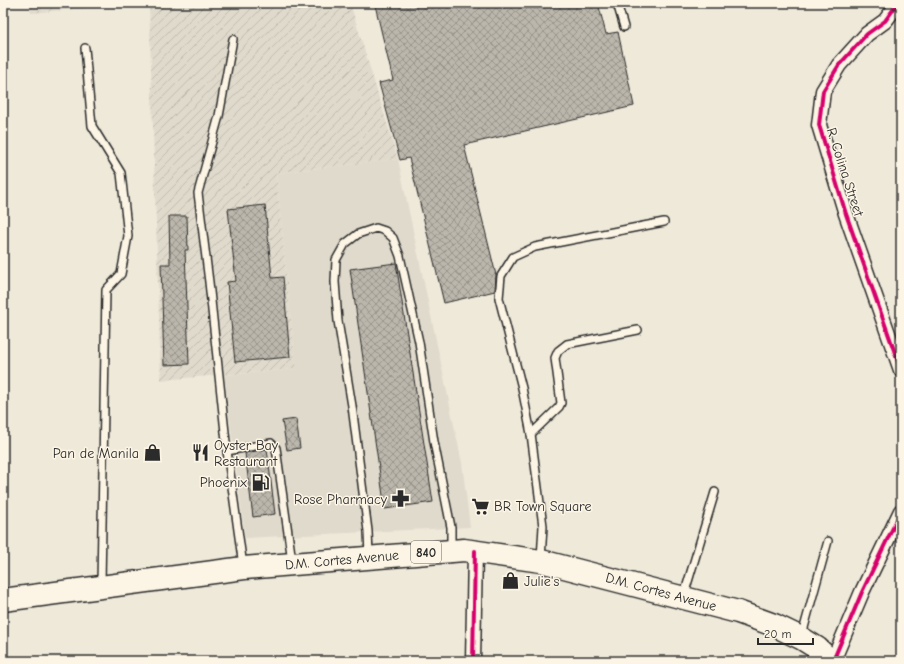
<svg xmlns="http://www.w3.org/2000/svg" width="904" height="664" viewBox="0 0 904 664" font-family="'Comic Neue',sans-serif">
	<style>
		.built { fill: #e0dacc }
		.industrial { fill: url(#industrial-furrows) }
		.building { fill: url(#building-cross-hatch); stroke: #2b2b2b }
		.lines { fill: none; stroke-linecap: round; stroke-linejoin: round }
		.service-casing { stroke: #2b2b2b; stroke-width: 10 }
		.minor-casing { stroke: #2b2b2b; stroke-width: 17 }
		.trunk-casing { stroke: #2b2b2b; stroke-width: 25 }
		.service { stroke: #fcf5e5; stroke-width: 7 }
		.minor { stroke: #fcf5e5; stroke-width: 14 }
		.trunk { stroke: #fcf5e5; stroke-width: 22 }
		.cycleway-casing { stroke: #fcf5e5; stroke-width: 6 }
		.cycleway { stroke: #d6006c; stroke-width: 4 }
		.labels { text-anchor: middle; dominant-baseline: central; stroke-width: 3; stroke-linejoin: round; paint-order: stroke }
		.shield { fill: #fcf5e5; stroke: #6a6863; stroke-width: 1 }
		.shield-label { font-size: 13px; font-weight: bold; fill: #2b2b2b }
		.street-label { font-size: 14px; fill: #2b2b2b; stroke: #fcf5e5 }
		.poi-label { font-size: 14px; fill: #2b2b2b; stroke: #fcf5e5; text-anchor: start }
	</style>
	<defs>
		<pattern id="industrial-furrows" width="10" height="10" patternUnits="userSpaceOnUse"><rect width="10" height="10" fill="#e0dacc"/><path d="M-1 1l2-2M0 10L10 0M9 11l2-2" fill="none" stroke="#c0bbaf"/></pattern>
		<pattern id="building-cross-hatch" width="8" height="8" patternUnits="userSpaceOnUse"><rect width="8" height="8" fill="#bcb7ac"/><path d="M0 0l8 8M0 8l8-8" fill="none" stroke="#99958c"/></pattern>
	</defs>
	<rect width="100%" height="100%" fill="#efe9da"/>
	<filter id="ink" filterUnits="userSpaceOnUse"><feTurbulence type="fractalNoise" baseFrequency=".025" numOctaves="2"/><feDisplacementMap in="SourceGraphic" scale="8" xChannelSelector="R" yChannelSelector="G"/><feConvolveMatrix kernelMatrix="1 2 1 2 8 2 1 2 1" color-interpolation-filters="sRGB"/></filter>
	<g filter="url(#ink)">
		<polygon class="built" points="398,159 462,463 470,527 245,538 224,375 296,369 276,173"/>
		<g class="industrial">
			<polygon points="30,3 142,3 31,13"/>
			<polygon points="149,3 350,3 398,159 276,173 296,369 161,380"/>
		</g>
		<g class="building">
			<polygon points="383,3 598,3 606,34 618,32 634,106 464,145 496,275 495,291 444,303 409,158 400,160 379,83 393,80 375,5"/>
			<polygon points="265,205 272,278 283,277 290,357 235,362 227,282 236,281 228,209"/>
			<polygon points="169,216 187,216 188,250 185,250 189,364 164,365 161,264 170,264"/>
			<polygon points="396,263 433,502 385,509 350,269"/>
			<polygon points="296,419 300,448 287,450 282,421"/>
			<polygon points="267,449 275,514 253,517 245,453"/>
		</g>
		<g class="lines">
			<defs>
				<g id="service">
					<polyline points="617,3 624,27"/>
					<polyline points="233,39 219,116 198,193 209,282 227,451 243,566"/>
					<polyline points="85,48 92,126 121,173 128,236 121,274 106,290 101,584"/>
					<polyline points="531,434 559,407 561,403 555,358 558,351 567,344 638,330"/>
					<polyline points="227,451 271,443 276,448 292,561"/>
					<polyline points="369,556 368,531 352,406 338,321 335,282 336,260 345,244 358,234 376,228 385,231 393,238 400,256 419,342 434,442 451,527 451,549"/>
					<polyline points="541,559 543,526 531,434 522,388 499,298 501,276 513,257 535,247 664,222"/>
					<polyline points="684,595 715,492"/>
					<polyline points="802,635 828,541"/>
				</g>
				<g id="minor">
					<polyline points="898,4 885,21 867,34 839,65 823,91 819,125 846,214 901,370"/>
					<polyline points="473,661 475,551"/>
					<polyline points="833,661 862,592 901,511"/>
				</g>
				<polyline id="trunk" points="3,600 244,568 464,550 541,561 738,612 774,625 801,638 817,648 831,661"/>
			</defs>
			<use href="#service" class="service-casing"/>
			<use href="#minor" class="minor-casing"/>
			<use href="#trunk" class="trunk-casing"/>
			<use href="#service" class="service"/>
			<use href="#minor" class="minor"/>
			<use href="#trunk" class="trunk"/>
			<defs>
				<g id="cycleway">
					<polyline points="898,3 885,21 867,34 839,65 823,91 819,125 846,214 901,370"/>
					<polyline points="473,661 475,551"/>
					<polyline points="833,661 862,592 901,511"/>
				</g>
			</defs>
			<use href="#cycleway" class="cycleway-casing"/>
			<use href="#cycleway" class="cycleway"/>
		</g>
	</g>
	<defs>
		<symbol id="shop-bare" viewBox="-9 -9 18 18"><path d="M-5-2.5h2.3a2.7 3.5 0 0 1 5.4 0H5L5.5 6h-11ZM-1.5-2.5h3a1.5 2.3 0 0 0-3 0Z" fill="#2b2b2b" stroke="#fcf5e5" stroke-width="2.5" paint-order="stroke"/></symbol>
		<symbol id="restaurant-bare" viewBox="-9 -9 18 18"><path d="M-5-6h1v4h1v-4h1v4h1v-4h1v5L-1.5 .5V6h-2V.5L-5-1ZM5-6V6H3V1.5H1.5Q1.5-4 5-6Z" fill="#2b2b2b" stroke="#fcf5e5" stroke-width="2.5" paint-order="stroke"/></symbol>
		<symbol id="fuel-bare" viewBox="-9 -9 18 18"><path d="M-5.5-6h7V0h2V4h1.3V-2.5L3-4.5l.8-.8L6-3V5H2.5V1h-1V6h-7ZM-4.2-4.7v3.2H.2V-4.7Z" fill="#2b2b2b" stroke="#fcf5e5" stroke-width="2.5" paint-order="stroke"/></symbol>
		<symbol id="pharmacy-bare" viewBox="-9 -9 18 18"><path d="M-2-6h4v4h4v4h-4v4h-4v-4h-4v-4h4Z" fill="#2b2b2b" stroke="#fcf5e5" stroke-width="2.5" paint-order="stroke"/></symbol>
		<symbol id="supermarket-bare" viewBox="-9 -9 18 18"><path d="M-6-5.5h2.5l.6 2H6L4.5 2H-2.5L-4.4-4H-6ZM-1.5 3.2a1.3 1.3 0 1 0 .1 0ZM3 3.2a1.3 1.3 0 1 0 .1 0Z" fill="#2b2b2b" stroke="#fcf5e5" stroke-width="2.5" paint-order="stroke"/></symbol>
	</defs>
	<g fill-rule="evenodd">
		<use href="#shop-bare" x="140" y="440" width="25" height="25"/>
		<use href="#restaurant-bare" x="188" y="440" width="25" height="25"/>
		<use href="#fuel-bare" x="248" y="470" width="25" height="25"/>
		<use href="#pharmacy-bare" x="388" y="486" width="25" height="25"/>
		<use href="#supermarket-bare" x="468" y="494" width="25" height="25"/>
		<use href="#shop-bare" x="498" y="568" width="25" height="25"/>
	</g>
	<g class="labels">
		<rect class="shield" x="411" y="541" width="30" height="22" rx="3"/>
		<g class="shield-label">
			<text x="426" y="552">840</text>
		</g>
		<g class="street-label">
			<text transform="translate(845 172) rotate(72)">R. Colina Street</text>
			<text transform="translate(342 560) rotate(-5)">D.M. Cortes Avenue</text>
			<text transform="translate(661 592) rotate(15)">D.M. Cortes Avenue</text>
		</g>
		<g class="poi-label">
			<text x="214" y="445">Oyster Bay<tspan x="214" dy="16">Restaurant</tspan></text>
			<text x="139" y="453" text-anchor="end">Pan de Manila</text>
			<text x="247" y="482" text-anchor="end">Phoenix</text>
			<text x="387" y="499" text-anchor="end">Rose Pharmacy</text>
			<text x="494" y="506">BR Town Square</text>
			<text x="524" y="581">Julie's</text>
		</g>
	</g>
	<rect width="904" height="664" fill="none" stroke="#fcf5e5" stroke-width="16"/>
	<rect x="8" y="8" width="888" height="648" fill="none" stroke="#2b2b2b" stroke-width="1.5" filter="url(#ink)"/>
	<path d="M758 638v6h55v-6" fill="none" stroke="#2b2b2b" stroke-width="2"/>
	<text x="764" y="638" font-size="12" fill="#2b2b2b" stroke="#fcf5e5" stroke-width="3" paint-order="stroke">20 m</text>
</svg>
